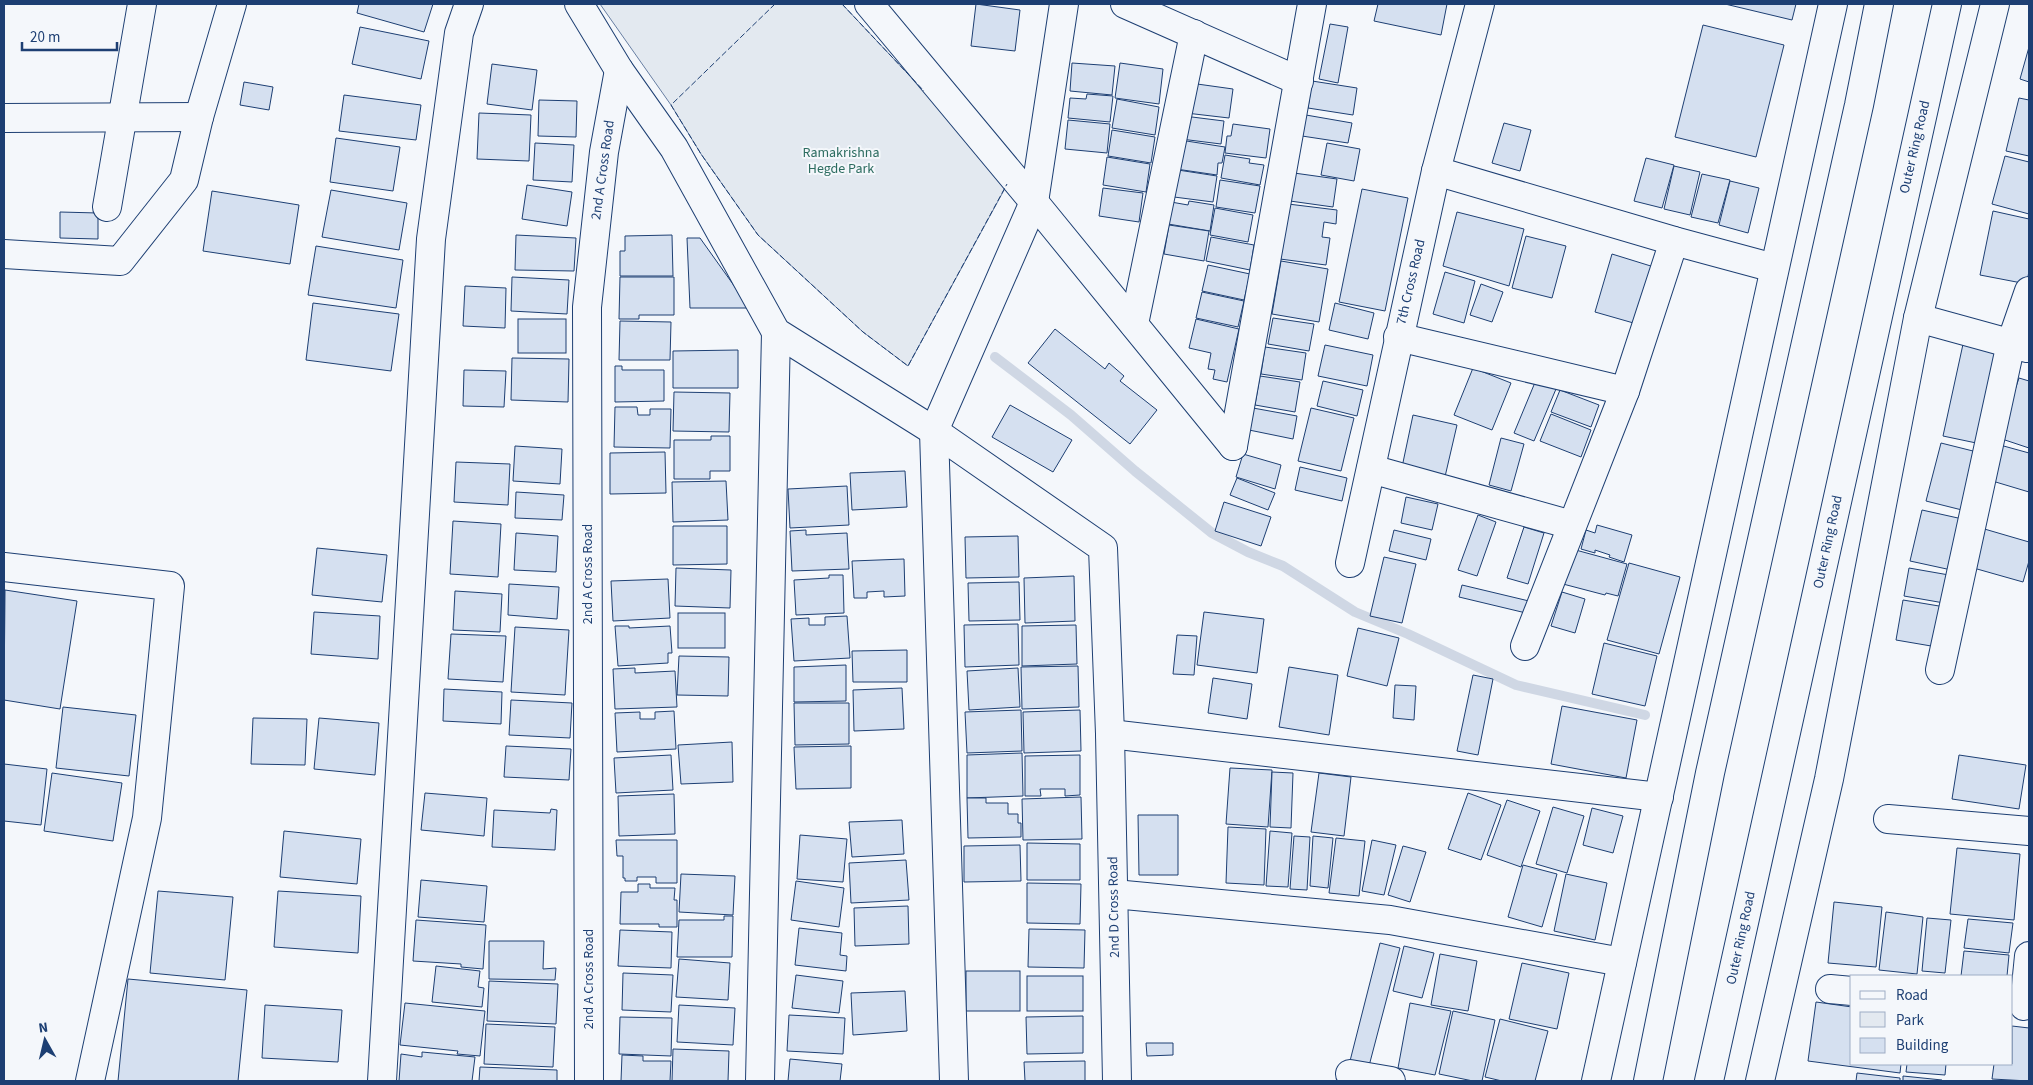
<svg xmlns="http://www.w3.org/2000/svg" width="2033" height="1085" viewBox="0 0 2033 1085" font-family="'Source Sans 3',sans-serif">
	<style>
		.green { fill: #e3e9f0; stroke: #687fa3 }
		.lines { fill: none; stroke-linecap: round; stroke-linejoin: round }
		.stream { stroke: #cfd7e4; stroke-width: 10 }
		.building { fill: #d5e0f0; stroke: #1d3f73 }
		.minor-casing { stroke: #1d3f73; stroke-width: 30 }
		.highway-casing { stroke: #1d3f73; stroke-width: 30 }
		.minor { stroke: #f4f7fb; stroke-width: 28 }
		.highway { stroke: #f4f7fb; stroke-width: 28 }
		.fence { stroke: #1d3f73; stroke-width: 1; stroke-dasharray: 6 2.5; stroke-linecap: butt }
		.labels { text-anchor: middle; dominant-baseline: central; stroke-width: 4; stroke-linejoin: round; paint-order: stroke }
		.street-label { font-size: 14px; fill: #1d3f73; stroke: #f4f7fb }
		.park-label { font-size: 14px; fill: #2c6c60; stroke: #f4f7fb }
	</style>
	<rect width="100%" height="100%" fill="#f4f7fb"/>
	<polygon class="green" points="600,4 842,4 1009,181 908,366 863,332 758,235 701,154 671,105"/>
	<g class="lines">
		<polyline class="stream" points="995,357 1071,415 1135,471 1212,533 1248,552 1283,566 1355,612 1408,634 1516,685 1645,715"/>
	</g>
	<g class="building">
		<polygon points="359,4 433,4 424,32 357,13"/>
		<polygon points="976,4 1020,10 1015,51 971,46"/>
		<polygon points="1378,4 1447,4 1441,35 1374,21"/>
		<polygon points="1725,4 1796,4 1792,20"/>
		<polygon points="1330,24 1348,27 1338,83 1319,79"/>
		<polygon points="1703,25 1784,45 1756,157 1675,137"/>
		<polygon points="360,27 429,41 421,79 352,64"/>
		<polygon points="2029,47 2029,82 2020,79"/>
		<polygon points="1072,63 1115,66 1112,95 1070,91"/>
		<polygon points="1120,63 1163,69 1159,104 1115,98"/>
		<polygon points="492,64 537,70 532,110 487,104"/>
		<polygon points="1312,81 1357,88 1353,115 1308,108"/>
		<polygon points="244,82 273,87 269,110 240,105"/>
		<polygon points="1190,83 1233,89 1229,118 1186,113"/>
		<polygon points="1087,94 1113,96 1110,122 1068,118 1070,98 1086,99"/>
		<polygon points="344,95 421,105 416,140 339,131"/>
		<polygon points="2019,98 2029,100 2029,156 2006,151"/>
		<polygon points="1117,99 1159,107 1155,135 1112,128"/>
		<polygon points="539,100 577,101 576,137 538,136"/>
		<polygon points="479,113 531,115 529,161 477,159"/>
		<polygon points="1306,115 1352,123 1348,143 1302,136"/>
		<polygon points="1184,116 1224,121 1221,144 1181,139"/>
		<polygon points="1068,120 1110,124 1107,153 1065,149"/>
		<polygon points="1504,123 1531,130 1520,171 1492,163"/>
		<polygon points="1233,124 1270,129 1266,158 1225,153 1227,136 1231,136"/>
		<polygon points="1112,130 1155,137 1151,163 1108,156"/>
		<polygon points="336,138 400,147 393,191 330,182"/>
		<polygon points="1180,140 1225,147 1222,163 1218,163 1217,175 1176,169"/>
		<polygon points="535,143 574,145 572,182 533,180"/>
		<polygon points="1327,143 1360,149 1354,181 1321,175"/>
		<polygon points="1225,155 1250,159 1249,163 1264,165 1260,185 1221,178"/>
		<polygon points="2005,156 2029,162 2029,214 1992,204"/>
		<polygon points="1107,157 1150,164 1146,192 1103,185"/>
		<polygon points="1646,158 1674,165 1662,208 1634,201"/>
		<polygon points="1674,166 1700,172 1690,215 1664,209"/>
		<polygon points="1178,170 1217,176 1213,202 1174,197"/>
		<polygon points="1294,173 1337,179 1333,207 1290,201"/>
		<polygon points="1702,174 1730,180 1718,223 1691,217"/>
		<polygon points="1220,180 1260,186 1255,213 1216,207"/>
		<polygon points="1730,181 1759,188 1748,233 1719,225"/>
		<polygon points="527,185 572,192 567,226 522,219"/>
		<polygon points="1103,188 1143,193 1139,222 1099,216"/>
		<polygon points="1362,189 1408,198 1385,311 1339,302"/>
		<polygon points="331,190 407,203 399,250 322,237"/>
		<polygon points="212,191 299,205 290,264 203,251"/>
		<polygon points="1189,201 1214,205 1210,231 1168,224 1171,202 1188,205"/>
		<polygon points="1288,204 1337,210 1336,224 1324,222 1322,237 1330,238 1326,265 1280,259"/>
		<polygon points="1215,208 1253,215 1248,242 1210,235"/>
		<polygon points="1993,211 2029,219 2029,270 2027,284 1980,275"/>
		<polygon points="60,212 98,213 98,239 60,238"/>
		<polygon points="1457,212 1524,229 1509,286 1443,266"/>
		<polygon points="1169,225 1209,231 1204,261 1164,254"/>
		<polygon points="516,235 576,238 574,271 515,270"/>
		<polygon points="672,235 673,276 620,276 620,251 625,251 625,236"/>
		<polygon points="1526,236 1566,246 1552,298 1512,288"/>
		<polygon points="1211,237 1254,245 1250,270 1206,261"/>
		<polygon points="687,238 700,238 750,308 690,308"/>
		<polygon points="316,246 403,260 396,308 308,295"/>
		<polygon points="1612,254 1654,267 1637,324 1595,312"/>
		<polygon points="1281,261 1328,269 1319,322 1272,314"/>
		<polygon points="1208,265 1250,274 1244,300 1202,291"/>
		<polygon points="1445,272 1475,281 1464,323 1433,314"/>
		<polygon points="512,277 569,280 567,314 511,311"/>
		<polygon points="620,277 674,277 674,315 639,315 639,319 619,319"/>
		<polygon points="1481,284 1503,292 1492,322 1470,315"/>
		<polygon points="465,286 506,288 505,328 463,326"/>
		<polygon points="1202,292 1244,301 1238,327 1196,318"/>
		<polygon points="313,303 399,314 391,371 306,360"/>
		<polygon points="1335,303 1374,313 1368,339 1329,330"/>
		<polygon points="1273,318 1314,324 1309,351 1268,344"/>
		<rect x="518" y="319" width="48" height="34"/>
		<polygon points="1196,319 1239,329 1227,382 1213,379 1215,370 1208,369 1211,353 1189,348"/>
		<polygon points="620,321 671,322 670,360 619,360"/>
		<polygon points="1055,329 1105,369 1109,363 1124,376 1120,381 1157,410 1130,444 1028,363"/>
		<polygon points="1965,335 2002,343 1981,444 1943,436"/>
		<polygon points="1325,345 1373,355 1367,386 1318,376"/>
		<polygon points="1265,347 1306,353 1302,380 1261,374"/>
		<polygon points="738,350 738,388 673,388 673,351"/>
		<polygon points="512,358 569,359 568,402 511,400"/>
		<polygon points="615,366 622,366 622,370 664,370 664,401 615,402"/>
		<polygon points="1473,368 1511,383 1492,430 1454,415"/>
		<polygon points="464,370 506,371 504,407 463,406"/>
		<polygon points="1260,376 1300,382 1295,412 1255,405"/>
		<polygon points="2019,378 2029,381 2029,448 1999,438"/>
		<polygon points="1536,380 1556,389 1534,441 1514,433"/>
		<polygon points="1323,381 1363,390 1357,416 1317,406"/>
		<polygon points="1560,390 1599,405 1591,427 1551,412"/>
		<polygon points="674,392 730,393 729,432 673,431"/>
		<polygon points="1010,405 1072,440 1053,472 992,437"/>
		<polygon points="615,407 637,407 638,415 650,415 650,409 671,409 670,448 614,447"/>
		<polygon points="1253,408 1297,416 1293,439 1249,430"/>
		<polygon points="1311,408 1354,418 1341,471 1298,461"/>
		<polygon points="1551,414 1591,430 1581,457 1540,441"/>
		<polygon points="1413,415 1457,425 1444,481 1401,472"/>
		<polygon points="711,436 730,436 730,471 710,471 710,479 674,479 674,440 711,440"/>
		<polygon points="1501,438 1524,444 1511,491 1489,485"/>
		<polygon points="1941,443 1981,453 1966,511 1926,501"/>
		<polygon points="2000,445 2029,453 2029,492 1989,480"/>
		<polygon points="515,446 562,449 560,484 513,481"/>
		<polygon points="665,452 666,493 610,494 610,453"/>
		<polygon points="1243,454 1281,465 1275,489 1236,477"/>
		<polygon points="456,462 510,464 508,505 454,502"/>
		<polygon points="1300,467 1347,478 1342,501 1295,490"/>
		<polygon points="905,471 907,507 852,510 850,473"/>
		<polygon points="1237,478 1275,493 1268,510 1230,495"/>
		<polygon points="726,481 728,520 673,522 672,482"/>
		<polygon points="847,486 849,525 790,528 788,489"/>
		<polygon points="516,492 564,495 562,520 515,518"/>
		<polygon points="1406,497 1438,504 1432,530 1401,523"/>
		<polygon points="1224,502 1271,517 1261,546 1215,531"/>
		<polygon points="1922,510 1967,520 1956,571 1910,561"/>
		<polygon points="1478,515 1496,522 1477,576 1458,570"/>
		<polygon points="453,521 501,524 498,577 450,574"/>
		<polygon points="1597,525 1632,535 1624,562 1609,557 1610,555 1595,550 1595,553 1581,549 1586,530 1595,533"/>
		<polygon points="673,526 727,526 727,564 673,565"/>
		<polygon points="1524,527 1544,533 1528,584 1507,578"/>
		<polygon points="1981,528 2029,542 2029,561 2023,582 1970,567"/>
		<polygon points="806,530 806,535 847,533 849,569 792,571 790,531"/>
		<polygon points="1394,530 1431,539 1426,560 1389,551"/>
		<polygon points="516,533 558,536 556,572 514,570"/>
		<polygon points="1018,536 1019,577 966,578 965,537"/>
		<polygon points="317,548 387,555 382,602 312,595"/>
		<polygon points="1572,549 1627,564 1618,596 1606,593 1605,595 1563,584"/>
		<polygon points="1384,557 1416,564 1402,623 1370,616"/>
		<polygon points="904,559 905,596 884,597 884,591 867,592 867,598 854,598 852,561"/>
		<polygon points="1629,563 1680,577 1659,654 1607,640"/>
		<polygon points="676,568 731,570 730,608 675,606"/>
		<polygon points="1909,568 1949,575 1944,603 1904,596"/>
		<polygon points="829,575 843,575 844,613 796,615 794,580 829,578"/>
		<polygon points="1074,576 1075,621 1025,623 1024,578"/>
		<polygon points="668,579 670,618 613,621 611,581"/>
		<polygon points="1019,582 1020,620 969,621 968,583"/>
		<polygon points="509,584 559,587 557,619 508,615"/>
		<polygon points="1462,585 1529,601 1526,613 1459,597"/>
		<polygon points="5,590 77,601 60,709 4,700"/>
		<polygon points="455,591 502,594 500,632 453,630"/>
		<polygon points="1562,592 1585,599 1575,633 1551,626"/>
		<polygon points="1903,600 1945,607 1937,647 1896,640"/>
		<polygon points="314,612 380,616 378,659 311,654"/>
		<polygon points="1204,612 1264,619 1257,673 1197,665"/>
		<rect x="678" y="613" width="47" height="35"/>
		<polygon points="847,616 850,658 794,661 791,619 809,618 809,625 825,625 825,617"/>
		<polygon points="1018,624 1019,665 965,667 964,625"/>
		<polygon points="1076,625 1077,664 1022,666 1022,626"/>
		<polygon points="615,626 629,626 629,628 670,626 672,653 668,653 668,663 618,666"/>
		<polygon points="515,627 569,630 565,695 511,692"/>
		<polygon points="1358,628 1399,638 1387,686 1347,676"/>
		<polygon points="451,634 506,636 503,682 448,679"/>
		<polygon points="1177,635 1197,636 1194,675 1173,674"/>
		<polygon points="1604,643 1657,656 1645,706 1592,694"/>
		<polygon points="907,650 907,682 853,682 852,651"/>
		<polygon points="679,656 729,657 728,696 677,695"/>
		<polygon points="846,665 846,701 794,702 794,667"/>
		<polygon points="1078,666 1079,707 1022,709 1021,667"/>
		<polygon points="1289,667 1338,675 1329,735 1279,727"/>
		<polygon points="635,668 635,673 675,671 677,707 615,709 613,669"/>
		<polygon points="1018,668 1020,707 969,710 967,671"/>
		<polygon points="1473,675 1493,679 1478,755 1457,751"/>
		<polygon points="1213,678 1252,684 1247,719 1208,713"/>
		<polygon points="1395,685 1416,686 1414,720 1393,718"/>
		<polygon points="902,688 904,729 854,731 853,690"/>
		<polygon points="444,689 502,692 501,724 443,721"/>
		<polygon points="511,700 572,703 570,738 509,735"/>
		<polygon points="794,703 849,703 849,744 795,745"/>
		<polygon points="1562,706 1637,720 1626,778 1551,764"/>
		<polygon points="63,707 136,715 129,776 56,768"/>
		<polygon points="1021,710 1022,751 967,753 965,712"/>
		<polygon points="1080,710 1081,751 1024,753 1023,712"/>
		<polygon points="674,711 676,749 617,752 615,713 640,712 640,719 655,719 655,712"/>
		<polygon points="253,718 307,719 305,765 251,764"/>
		<polygon points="319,718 379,723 375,775 314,769"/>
		<polygon points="732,742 733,782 681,784 678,745"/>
		<polygon points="506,746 571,749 569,780 504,777"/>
		<polygon points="851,746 851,788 796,789 794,747"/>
		<polygon points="1022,753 1023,796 967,798 967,755"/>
		<polygon points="671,755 673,790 616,793 614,758"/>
		<polygon points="1080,755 1080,795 1065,796 1065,789 1040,789 1041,796 1025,796 1025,756"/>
		<polygon points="1959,755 2026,765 2019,809 1952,799"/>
		<polygon points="4,764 47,769 41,825 4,821"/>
		<polygon points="1230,768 1272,770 1268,827 1226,824"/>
		<polygon points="1272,772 1293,773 1291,828 1270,827"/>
		<polygon points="52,773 122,783 113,841 44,831"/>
		<polygon points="1319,773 1351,777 1344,836 1311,832"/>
		<polygon points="425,793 487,798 484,836 421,830"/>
		<polygon points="1468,793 1501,805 1481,860 1448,849"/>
		<polygon points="674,794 675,834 619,836 618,796"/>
		<polygon points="1081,797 1082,839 1023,840 1022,799"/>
		<polygon points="967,798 986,798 986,803 1008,803 1008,814 1018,814 1018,823 1021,823 1021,837 968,838"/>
		<polygon points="1507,800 1540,811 1521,867 1487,855"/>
		<polygon points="1553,807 1584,816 1567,873 1536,864"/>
		<polygon points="1592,808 1623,816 1613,853 1583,845"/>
		<polygon points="551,809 557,810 555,850 492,847 494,810 550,813"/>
		<polygon points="1138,815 1178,815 1178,875 1139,875"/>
		<polygon points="902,820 904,854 852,857 849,822"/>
		<polygon points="1228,827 1266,829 1264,885 1226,883"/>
		<polygon points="284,831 361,839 357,884 280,877"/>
		<polygon points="1270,831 1292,833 1288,887 1266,886"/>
		<polygon points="800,835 847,839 843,882 797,879"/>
		<polygon points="1294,836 1310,837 1307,890 1290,889"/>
		<polygon points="1313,836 1333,838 1328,888 1310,886"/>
		<polygon points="1336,838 1365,841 1359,896 1329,893"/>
		<polygon points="616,840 677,840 677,883 656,883 656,877 637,877 637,881 625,881 625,878 623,878 623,856 617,856"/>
		<polygon points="1372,840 1396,845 1384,895 1362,891"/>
		<polygon points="1027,843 1080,844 1080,880 1027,880"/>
		<polygon points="1020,845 1021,881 964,882 964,846"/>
		<polygon points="1403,846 1426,852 1410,902 1388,895"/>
		<polygon points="1957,848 2020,854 2014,920 1950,914"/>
		<polygon points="906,860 909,900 851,903 849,863"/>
		<polygon points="1523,865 1557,874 1542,927 1508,917"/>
		<polygon points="681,874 735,876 733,915 679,912"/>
		<polygon points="1566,874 1607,883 1595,940 1554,931"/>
		<polygon points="421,880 487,886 484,922 418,917"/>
		<polygon points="796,881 844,888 839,927 791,920"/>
		<polygon points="1027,883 1081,884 1080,924 1027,923"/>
		<polygon points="638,884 650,884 650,888 675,888 674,900 677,900 677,927 659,927 659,924 620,924 621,892 638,892"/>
		<polygon points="158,891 233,897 225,980 150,973"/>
		<polygon points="278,891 361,896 358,953 274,947"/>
		<polygon points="1834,902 1882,907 1876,967 1828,963"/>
		<polygon points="908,906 909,944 855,946 854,908"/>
		<polygon points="1886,912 1923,917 1917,974 1879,970"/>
		<polygon points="724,916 733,916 732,957 677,957 679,920 724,920"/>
		<polygon points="1927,918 1951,920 1945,973 1922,971"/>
		<polygon points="1968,919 2013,923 2009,953 1964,948"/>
		<polygon points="416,920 486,925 483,969 461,967 461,964 413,961"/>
		<polygon points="799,928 842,933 840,955 847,956 846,971 795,965"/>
		<polygon points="1029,929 1085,930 1084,968 1028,967"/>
		<polygon points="620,930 672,932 671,968 618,966"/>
		<polygon points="489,941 544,941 543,969 556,968 555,980 489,979"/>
		<polygon points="1380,943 1400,948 1369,1066 1350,1061"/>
		<polygon points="1404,946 1434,953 1422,998 1393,991"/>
		<polygon points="1964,951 2009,955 2007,976 1961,976"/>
		<polygon points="1440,954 1477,961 1468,1011 1431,1005"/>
		<polygon points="679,959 730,963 728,1000 676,997"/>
		<polygon points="1522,963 1569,973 1557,1029 1509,1019"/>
		<polygon points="436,966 480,971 478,987 484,988 482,1007 432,1002"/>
		<rect x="966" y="971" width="54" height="40"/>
		<polygon points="623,973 673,975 671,1012 622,1010"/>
		<polygon points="796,975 843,981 839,1013 792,1008"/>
		<rect x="1027" y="976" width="56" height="35"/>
		<polygon points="128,979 247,990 238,1081 118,1081"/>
		<polygon points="489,981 558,984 556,1024 487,1021"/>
		<polygon points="905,991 907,1031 853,1035 851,993"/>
		<polygon points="1816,1002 1852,1007 1852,1064 1901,1064 1900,1073 1808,1061"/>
		<polygon points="405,1003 485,1011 480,1056 457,1054 458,1051 400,1045"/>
		<polygon points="1410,1003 1451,1011 1435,1075 1398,1068"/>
		<polygon points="265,1005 342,1010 338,1062 262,1058"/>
		<polygon points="679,1005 735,1008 733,1045 677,1042"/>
		<polygon points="1453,1011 1495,1020 1482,1081 1473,1081 1439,1074"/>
		<polygon points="789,1015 845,1018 843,1054 787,1051"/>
		<polygon points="1083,1016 1083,1053 1027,1054 1026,1017"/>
		<polygon points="620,1017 672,1018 671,1056 619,1054"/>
		<polygon points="1500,1019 1548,1031 1535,1081 1502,1081 1485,1077"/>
		<polygon points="486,1024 555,1027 553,1067 484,1064"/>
		<polygon points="2012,1026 2029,1028 2029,1081 1992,1079 1994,1064 2012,1064"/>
		<polygon points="1146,1043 1173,1043 1173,1055 1147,1056"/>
		<polygon points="673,1049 729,1051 728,1081 672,1081"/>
		<polygon points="422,1052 475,1057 472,1081 399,1081 401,1054 422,1057"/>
		<polygon points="622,1055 643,1056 643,1061 671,1061 670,1081 621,1081"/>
		<polygon points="790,1059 842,1064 840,1081 788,1081"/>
		<polygon points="1085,1061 1085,1081 1025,1081 1024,1062"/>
		<polygon points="1907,1064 1946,1064 1945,1075 1906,1072"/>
		<polygon points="480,1067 557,1070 557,1081 479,1081"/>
		<polygon points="1857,1073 1900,1078 1900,1081 1856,1081"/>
		<polygon points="1903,1076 1942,1080 1941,1081 1903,1081"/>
	</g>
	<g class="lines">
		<defs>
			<g id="minor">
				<polyline points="579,4 619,70 674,148 776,332 934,431 1103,548 1110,734 1117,1081"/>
				<polyline points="869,4 1034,202 1233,446"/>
				<polyline points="1125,4 1299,81"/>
				<polyline points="4,118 199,117"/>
				<polyline points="1436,171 1674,241 1774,268"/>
				<polyline points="107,207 142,4"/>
				<polyline points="4,254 120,261 184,180 199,117 232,4"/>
				<polyline points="1918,318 2027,348"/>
				<polyline points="1134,324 1194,34"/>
				<polyline points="1398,337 1625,391 1674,241"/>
				<polyline points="1233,446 1312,4"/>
				<polyline points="1371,469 1572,525"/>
				<polyline points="1350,563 1436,171 1480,4"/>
				<polyline points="4,567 170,586 147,818 90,1081"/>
				<polyline points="1525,646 1625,391"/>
				<polyline points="1940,670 2011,343 2029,291"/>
				<polyline points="1110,734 1659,797"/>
				<polyline points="1888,819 2029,831"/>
				<polyline points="1114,894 1390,920 1622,962"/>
				<polyline points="1830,989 1852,991"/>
				<polyline points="2024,1006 2029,956"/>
				<polyline points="1350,1074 1391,1081"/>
				<polyline points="382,1081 431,239 459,33 469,4"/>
				<polyline points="589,1081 587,307 604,152 619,70"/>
				<polyline points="760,1081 776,332"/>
				<polyline points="954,1081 934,431 1034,202 1064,4"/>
				<polyline points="1596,1081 1833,4"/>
				<polyline points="1760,1081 1829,779 1918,318 1995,4"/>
			</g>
			<g id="highway">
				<polyline points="1648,1081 1710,773 1859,105 1879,4"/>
				<polyline points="1709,1081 1947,4"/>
			</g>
		</defs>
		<use href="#minor" class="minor-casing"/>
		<use href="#highway" class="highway-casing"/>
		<use href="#minor" class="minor"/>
		<use href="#highway" class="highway"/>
		<g class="fence">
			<polyline points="775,4 671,105 701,154 758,235 863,332 908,366 1007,184"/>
			<polyline points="842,4 924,91"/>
		</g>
	</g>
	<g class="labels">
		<g class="street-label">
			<text transform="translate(1915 147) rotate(-77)">Outer Ring Road</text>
			<text transform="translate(603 170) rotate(-82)">2nd A Cross Road</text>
			<text transform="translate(1411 282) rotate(-77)">7th Cross Road</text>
			<text transform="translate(1828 542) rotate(-78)">Outer Ring Road</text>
			<text transform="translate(588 574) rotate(-90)">2nd A Cross Road</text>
			<text transform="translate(1114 907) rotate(-91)">2nd D Cross Road</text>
			<text transform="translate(1741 938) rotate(-78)">Outer Ring Road</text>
			<text transform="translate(589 979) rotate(-90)">2nd A Cross Road</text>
		</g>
		<g class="park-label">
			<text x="841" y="153">Ramakrishna<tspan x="841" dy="16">Hegde Park</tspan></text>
		</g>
	</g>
	<rect width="2033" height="1085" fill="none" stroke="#1d3f73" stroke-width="10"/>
	<rect x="1850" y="975" width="162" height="90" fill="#f4f7fb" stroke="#9eadc5"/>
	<rect x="1860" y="991" width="25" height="8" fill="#f4f7fb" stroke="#9eadc5"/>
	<text x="1896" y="1000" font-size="15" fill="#1d3f73">Road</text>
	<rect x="1860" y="1012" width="25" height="15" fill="#e3e9f0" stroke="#9eadc5"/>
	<text x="1896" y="1025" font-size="15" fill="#1d3f73">Park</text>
	<rect x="1860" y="1038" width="25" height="15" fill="#d5e0f0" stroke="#9eadc5"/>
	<text x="1896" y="1050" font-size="15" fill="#1d3f73">Building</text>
	<g transform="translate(45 1040) rotate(352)" stroke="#f4f7fb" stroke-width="4" paint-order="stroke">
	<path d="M0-4L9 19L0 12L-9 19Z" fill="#1d3f73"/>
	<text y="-8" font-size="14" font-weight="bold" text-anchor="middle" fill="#1d3f73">N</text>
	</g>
	<path d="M22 42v8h95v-8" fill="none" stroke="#1d3f73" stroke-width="2.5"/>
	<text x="30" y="42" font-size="15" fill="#1d3f73" stroke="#f4f7fb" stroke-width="4" paint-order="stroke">20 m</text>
</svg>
